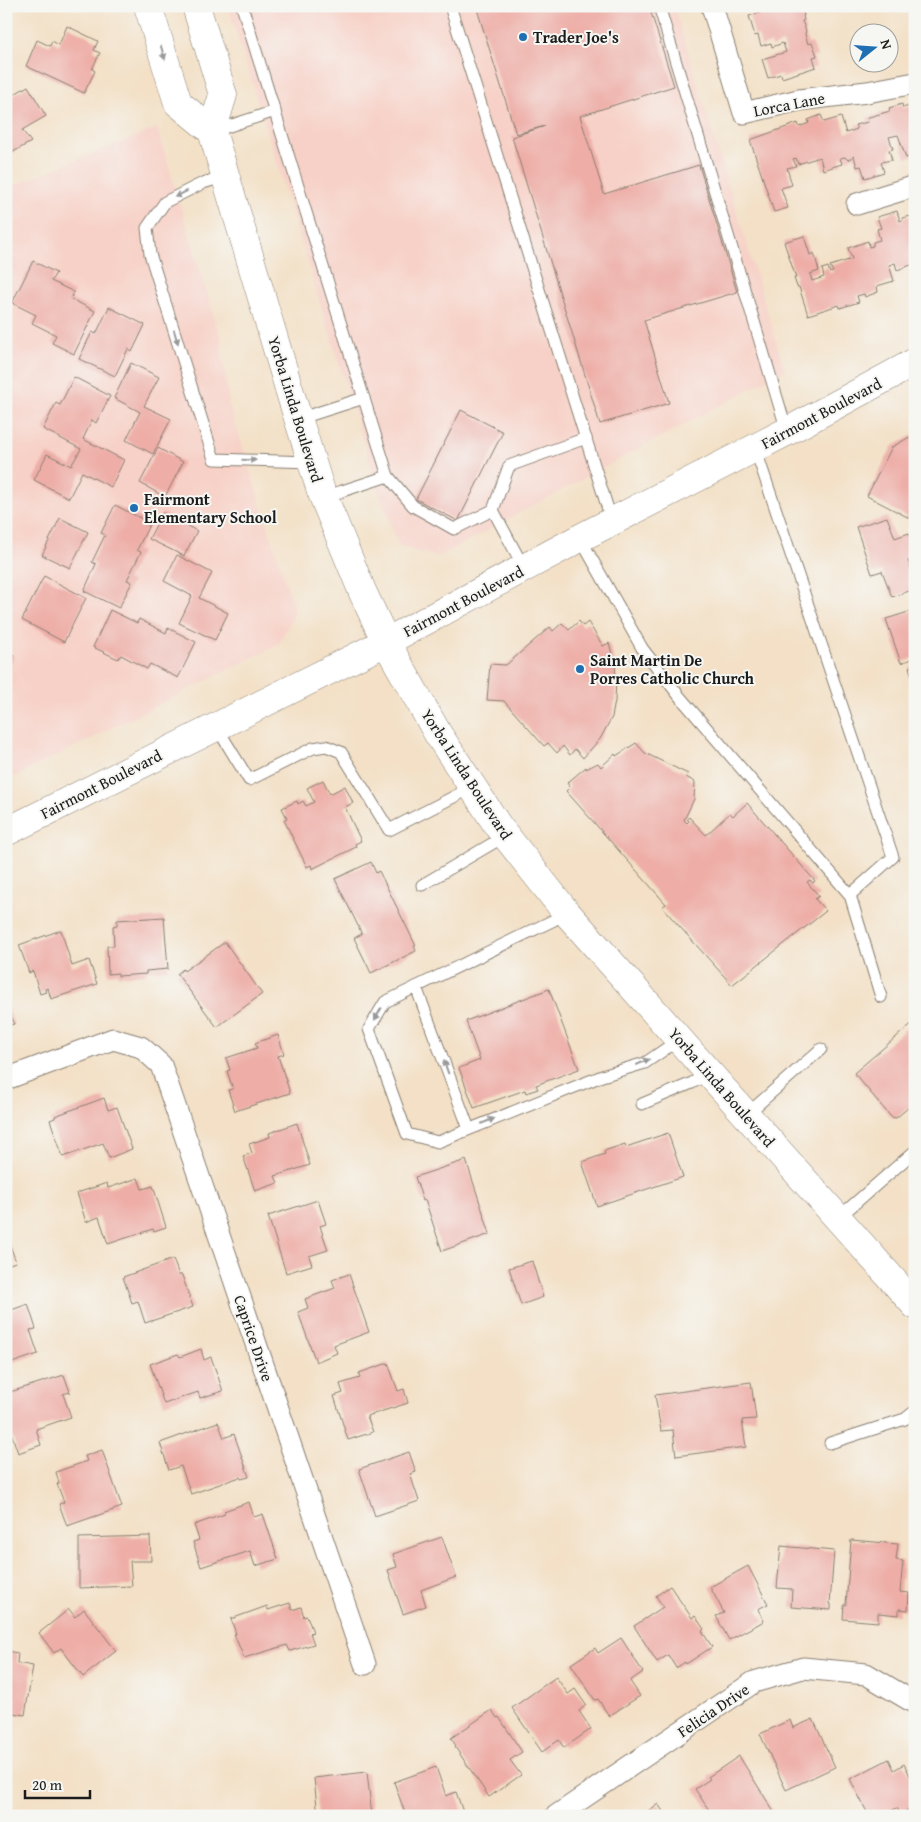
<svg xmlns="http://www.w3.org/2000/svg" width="921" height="1822" viewBox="0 0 921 1822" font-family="'Gentium Book Plus',serif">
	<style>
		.built { fill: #f7d1c7 }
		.building { fill: #eeaea7 }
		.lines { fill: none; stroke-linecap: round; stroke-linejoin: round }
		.lane-casing { stroke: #887e71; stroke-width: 13 }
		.street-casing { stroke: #887e71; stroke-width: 23 }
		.secondary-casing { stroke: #887e71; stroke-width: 29 }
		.primary-casing { stroke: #887e71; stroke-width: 29 }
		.lane { stroke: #fff; stroke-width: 11 }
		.street { stroke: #fff; stroke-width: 21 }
		.secondary { stroke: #fff; stroke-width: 28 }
		.primary { stroke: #fff; stroke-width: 28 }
		.oneway { fill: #999 }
		.poi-dot { fill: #1f6fb2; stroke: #f6f6f2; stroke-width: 2 }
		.labels { text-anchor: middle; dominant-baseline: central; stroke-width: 4; stroke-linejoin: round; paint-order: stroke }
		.poi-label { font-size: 16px; font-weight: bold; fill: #1c1c1c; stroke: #f6f6f2; text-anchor: start }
		.street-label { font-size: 16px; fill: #1c1c1c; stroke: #f6f6f2 }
	</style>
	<rect width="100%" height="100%" fill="#f6f6f2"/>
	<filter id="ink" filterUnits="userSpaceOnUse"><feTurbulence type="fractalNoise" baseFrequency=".02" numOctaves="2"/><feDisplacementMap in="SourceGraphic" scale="10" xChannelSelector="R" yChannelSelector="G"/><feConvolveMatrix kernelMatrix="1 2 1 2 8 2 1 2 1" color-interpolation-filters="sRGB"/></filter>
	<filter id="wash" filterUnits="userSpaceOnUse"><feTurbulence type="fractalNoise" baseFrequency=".0096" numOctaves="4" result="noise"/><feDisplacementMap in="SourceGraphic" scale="20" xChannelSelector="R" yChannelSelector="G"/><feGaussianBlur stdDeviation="1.12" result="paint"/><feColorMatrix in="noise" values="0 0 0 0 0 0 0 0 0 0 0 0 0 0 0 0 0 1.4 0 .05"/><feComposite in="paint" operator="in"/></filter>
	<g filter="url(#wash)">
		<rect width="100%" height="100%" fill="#f3e0c6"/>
		<g class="built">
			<polygon points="228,6 674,6 785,370 438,557 399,546 380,496"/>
			<polygon points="157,128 220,336 229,404 295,612 278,645 6,781 6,188"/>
		</g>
		<g id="blocks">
			<g class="building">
				<polygon points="476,6 649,6 674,86 580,116 604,194 699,165 737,292 644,320 669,403 600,424 512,137 545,126 516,134"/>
				<polygon points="767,6 796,6 797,8 802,7 804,16 803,16 804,20 802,21 806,31 805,34 808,44 812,43 814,47 817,56 813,57 816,67 782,78 781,74 768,78 762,59 786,52 783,43 772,47 771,43 761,46 758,35 755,36 749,16 761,12 760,8"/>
				<polygon points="67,26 98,41 94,50 100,53 92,69 95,71 84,93 26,66 37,40 50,46 52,41 59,45"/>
				<polygon points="28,86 46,116 22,130 31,142 6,156 6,87 11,96"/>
				<polygon points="902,104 903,108 914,104 915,107 915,155 906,158 898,135 889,137 893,149 889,150 892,160 881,162 884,172 865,178 861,166 857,167 854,156 848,160 845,157 840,158 842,164 823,170 820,157 798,164 796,158 793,159 796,166 787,168 792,185 781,188 788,208 774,212 750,140 798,123 799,127 809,123 808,120 821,115 824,122 841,117 846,133 857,129 855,125 868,122 867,118 869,117 890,111 889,108"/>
				<polygon points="897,211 900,221 903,220 902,218 911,216 915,226 914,264 897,270 895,263 889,265 894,281 877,286 878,292 865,297 864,294 857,296 859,302 840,308 839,305 808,315 799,287 797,287 794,278 796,278 784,242 804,236 810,255 814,253 819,271 810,274 812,281 824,277 822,269 828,267 830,273 833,272 830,266 852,259 848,248 868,241 869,247 873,246 873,242 880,240 877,229 881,228 877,217"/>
				<polygon points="33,261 56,273 51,281 74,292 71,299 95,311 74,354 52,343 56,335 32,323 36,315 12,303"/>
				<polygon points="109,307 145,325 132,352 128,349 115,376 79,359 92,332 96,334"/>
				<polygon points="131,363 159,377 144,406 171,419 153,454 126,440 140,412 114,398"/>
				<polygon points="74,377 110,396 96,423 92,420 83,439 124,460 111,487 82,472 69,498 34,480 47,454 71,466 81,449 43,429 56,403 60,405"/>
				<polygon points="461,410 503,432 458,521 416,499"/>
				<polygon points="913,435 915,436 915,521 867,496 892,447"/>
				<polygon points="158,448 183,462 165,497 140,483"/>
				<polygon points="115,505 150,523 137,550 141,552 127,580 132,582 119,608 84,591 96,564 92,562 105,535 101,533"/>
				<polygon points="162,513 197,531 184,556 149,539"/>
				<polygon points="887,517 895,538 909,533 915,550 915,559 908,561 915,580 915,589 892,597 882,571 872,574 856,527"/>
				<polygon points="60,518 88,532 70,568 42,555"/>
				<polygon points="177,555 212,573 199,598 228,613 215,640 179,623 192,596 164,581"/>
				<polygon points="44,576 86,598 64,642 22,620"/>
				<polygon points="110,610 137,623 139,619 166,633 168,628 196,642 178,678 150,664 147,669 121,655 118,659 93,647"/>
				<polygon points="915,610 915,658 901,663 886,619"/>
				<polygon points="579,621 583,626 588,622 603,646 609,643 615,664 616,679 615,701 612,717 600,739 583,758 575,749 570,755 563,746 557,753 548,743 544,746 504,701 487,700 490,664 506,665 550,627 553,631 562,623 569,630"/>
				<polygon points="6,653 14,656 6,671"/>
				<polygon points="915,665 915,682 914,683 909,667"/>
				<polygon points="636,743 645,753 688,774 686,777 695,782 694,799 684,820 687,823 689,821 687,819 689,817 706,835 730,813 733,816 747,803 815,881 813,883 810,880 807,882 819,896 815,899 826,911 732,985 662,907 666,904 566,791 570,787 567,783 586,767 586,769 598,763 601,767 615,754 616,756"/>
				<polygon points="323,780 330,794 345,786 353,803 345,807 361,841 355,844 356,847 312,869 311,865 307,867 284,820 287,818 282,808 297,801 298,804 303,801 306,806 314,802 307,788"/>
				<polygon points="371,862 376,873 379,871 416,946 414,946 416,951 371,973 354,938 362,934 335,879"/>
				<polygon points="164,917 168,969 146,971 146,974 118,976 118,973 108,974 107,946 114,946 113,926 117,925 117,920"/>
				<polygon points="61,930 72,966 89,960 97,984 51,999 48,988 45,989 46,992 40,994 33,971 29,973 19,945"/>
				<polygon points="225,942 262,994 217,1027 177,974 183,969 184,971"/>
				<polygon points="549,989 579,1069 536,1085 538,1089 526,1093 525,1090 474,1108 459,1068 480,1060 466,1021"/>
				<polygon points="6,1002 14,1024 6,1026"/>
				<polygon points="915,1021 915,1102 896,1118 891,1117 854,1073"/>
				<polygon points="278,1035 284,1054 278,1056 290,1093 235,1111 228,1090 233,1089 227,1071 230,1070 226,1058 257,1048 255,1043"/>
				<polygon points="104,1098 108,1110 117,1107 132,1149 109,1158 103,1143 63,1157 50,1120 55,1118 55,1116"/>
				<polygon points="297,1123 310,1165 275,1176 278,1183 255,1191 243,1156 252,1153 249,1144 270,1137 269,1133"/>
				<polygon points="668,1133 683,1177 597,1206 582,1162 605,1154 604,1151 625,1144 626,1147"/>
				<polygon points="466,1160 490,1234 442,1251 425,1200 423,1201 415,1177"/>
				<polygon points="138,1178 142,1189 153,1186 166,1227 154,1231 153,1229 108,1244 99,1217 86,1222 77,1193 107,1183 108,1188"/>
				<polygon points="318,1200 326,1224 320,1226 328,1250 309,1256 312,1265 286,1273 268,1216"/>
				<polygon points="6,1234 16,1262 6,1265"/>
				<polygon points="173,1259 179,1275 182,1275 193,1307 145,1323 138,1301 132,1303 123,1277"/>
				<polygon points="532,1261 543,1297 521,1305 509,1268"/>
				<polygon points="349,1274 369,1332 334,1345 337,1353 316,1362 298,1312 308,1308 305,1299 335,1288 332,1280"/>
				<polygon points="28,1304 36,1329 30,1330 38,1354 6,1365 6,1312"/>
				<polygon points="201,1349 204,1360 211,1357 223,1391 200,1398 198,1392 164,1404 150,1364 178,1354 180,1357"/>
				<polygon points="388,1363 398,1391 404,1389 408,1403 367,1416 373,1432 348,1440 334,1396 343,1393 340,1384 360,1378 359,1373"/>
				<polygon points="64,1375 70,1392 63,1394 71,1417 36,1429 41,1445 18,1453 6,1418 6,1409 12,1407 7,1393"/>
				<polygon points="751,1382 756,1419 742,1420 746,1447 676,1456 673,1430 661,1431 655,1395"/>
				<polygon points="218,1422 224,1438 234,1434 249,1477 241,1479 240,1477 191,1494 181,1466 169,1470 160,1443"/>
				<polygon points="102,1450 122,1507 67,1526 59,1504 64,1502 57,1484 59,1483 56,1472 87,1461 85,1456"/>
				<polygon points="409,1452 416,1472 410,1474 419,1501 375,1516 359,1469"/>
				<polygon points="249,1502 254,1517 263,1514 278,1559 255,1566 250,1551 201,1567 193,1542 199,1540 194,1525 225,1514 224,1511"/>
				<polygon points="150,1536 151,1561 130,1561 132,1586 79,1588 79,1538"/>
				<polygon points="442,1537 456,1577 421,1590 426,1606 403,1614 388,1570 397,1567 393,1554"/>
				<polygon points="851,1540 898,1544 896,1560 903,1561 900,1592 909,1593 908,1610 899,1609 899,1615 878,1613 878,1622 843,1619 844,1604 846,1605"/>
				<polygon points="781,1546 834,1551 830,1604 831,1604 831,1610 791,1607 792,1589 777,1588"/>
				<polygon points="748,1566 768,1604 758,1609 764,1621 729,1640 716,1616 724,1613 710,1587"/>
				<polygon points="670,1586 692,1618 695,1616 704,1629 702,1631 712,1647 686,1664 685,1662 676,1668 668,1655 657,1662 634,1626 663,1607 656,1596"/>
				<polygon points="290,1603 292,1610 301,1607 304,1617 307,1616 313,1632 310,1633 314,1644 290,1651 287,1645 244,1658 234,1634 236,1634 231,1619 267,1606 268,1610"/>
				<polygon points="69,1609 75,1617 84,1609 116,1651 83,1677 61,1648 54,1653 39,1633"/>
				<polygon points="621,1638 643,1672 630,1681 640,1696 609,1716 598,1699 595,1700 571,1664 595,1648 598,1653"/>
				<polygon points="6,1651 18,1653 17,1663 33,1666 25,1715 6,1712"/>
				<polygon points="556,1677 568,1694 575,1689 586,1705 579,1711 591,1729 564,1748 559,1740 542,1752 512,1708"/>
				<polygon points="492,1710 497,1718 499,1717 522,1752 510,1760 521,1775 489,1797 455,1747 456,1746 451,1738"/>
				<polygon points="813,1719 835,1767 786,1790 760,1734 790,1720 793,1728"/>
				<polygon points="739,1756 774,1812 768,1816 713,1816 695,1789 710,1779 708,1777"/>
				<polygon points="889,1759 894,1770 904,1764 915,1785 915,1807 900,1814 897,1808 881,1816 869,1816 850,1779"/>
				<polygon points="436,1767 446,1796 456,1792 464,1815 406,1816 394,1782"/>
				<polygon points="367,1772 372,1816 318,1816 314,1778"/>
				<polygon points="658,1804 666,1816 641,1816"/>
			</g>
		</g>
	</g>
	<g filter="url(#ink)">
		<use href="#blocks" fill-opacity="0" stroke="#887e71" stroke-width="1"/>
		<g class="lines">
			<defs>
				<g id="lane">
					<polyline points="242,6 388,476 413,506 454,529 493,510 509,466 586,438"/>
					<polyline points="450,6 612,522"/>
					<polyline points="659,6 787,431"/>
					<polyline points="214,131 275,111"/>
					<polyline points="226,176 203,183 165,202 147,228 150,254 214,459 311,462"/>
					<polyline points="298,419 364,398"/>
					<polyline points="755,448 893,857 850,895"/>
					<polyline points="324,497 388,476"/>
					<polyline points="493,510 524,568"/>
					<polyline points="580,538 642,648 680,697 850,895 881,997"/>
					<polyline points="216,726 249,780 313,748 326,746 341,752 389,830 473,787"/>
					<polyline points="422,885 505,836"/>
					<polyline points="566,912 554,920 385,1002 369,1029 407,1134 438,1142 602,1076 645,1063 680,1039"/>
					<polyline points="416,987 469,1129"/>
					<polyline points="642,1104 692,1083 709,1073"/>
					<polyline points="746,1115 821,1049"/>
					<polyline points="838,1218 915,1151"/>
					<polyline points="830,1443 905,1419 915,1411"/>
				</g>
				<g id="street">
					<polyline points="712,6 744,113 799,100 867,92 915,83"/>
					<polyline points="857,204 915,186"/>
					<polyline points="6,1079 113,1039 141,1047 161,1065 365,1664"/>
					<polyline points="556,1816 754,1682 803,1668 866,1674 915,1703"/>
				</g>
				<polyline id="secondary" points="6,832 386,642 580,538 788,431 915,362"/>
				<g id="primary">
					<polyline points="148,6 178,103 212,131"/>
					<polyline points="196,6 223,95 212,131 292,399 321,491 363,593 386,642 438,734 498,826 566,912 915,1305"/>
				</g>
			</defs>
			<use href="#lane" class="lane-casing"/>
			<use href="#street" class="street-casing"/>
			<use href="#secondary" class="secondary-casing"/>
			<use href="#primary" class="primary-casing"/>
			<use href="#lane" class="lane"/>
			<use href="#street" class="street"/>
			<use href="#secondary" class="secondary"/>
			<use href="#primary" class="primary"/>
		</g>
		<defs><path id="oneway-solid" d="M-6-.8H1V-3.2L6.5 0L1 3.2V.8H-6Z" transform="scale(1.25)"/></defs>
		<g class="oneway">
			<use href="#oneway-solid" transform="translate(163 53) rotate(73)"/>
			<use href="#oneway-solid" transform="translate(181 194) rotate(154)"/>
			<use href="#oneway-solid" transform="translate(176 337) rotate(73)"/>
			<use href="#oneway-solid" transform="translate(249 460) rotate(2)"/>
			<use href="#oneway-solid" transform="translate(378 1014) rotate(120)"/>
			<use href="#oneway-solid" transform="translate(643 1062) rotate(-24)"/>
			<use href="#oneway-solid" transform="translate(446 1067) rotate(-110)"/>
			<use href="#oneway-solid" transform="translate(488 1121) rotate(-22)"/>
		</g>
	</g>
	<g class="poi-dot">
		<circle cx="523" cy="37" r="5"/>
		<circle cx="134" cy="508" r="5"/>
		<circle cx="580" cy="669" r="5"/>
	</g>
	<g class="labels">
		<g class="poi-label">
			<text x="533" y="37">Trader Joe's</text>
			<text x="144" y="499">Fairmont<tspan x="144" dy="18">Elementary School</tspan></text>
			<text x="590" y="660">Saint Martin De<tspan x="590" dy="18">Porres Catholic Church</tspan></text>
		</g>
		<g class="street-label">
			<text transform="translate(789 104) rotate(-11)">Lorca Lane</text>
			<text transform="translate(296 409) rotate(73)">Yorba Linda Boulevard</text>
			<text transform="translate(821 413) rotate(-28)">Fairmont Boulevard</text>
			<text transform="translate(463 601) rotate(-28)">Fairmont Boulevard</text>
			<text transform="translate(467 774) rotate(57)">Yorba Linda Boulevard</text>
			<text transform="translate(101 784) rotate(-27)">Fairmont Boulevard</text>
			<text transform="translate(722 1087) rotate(49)">Yorba Linda Boulevard</text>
			<text transform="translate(254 1338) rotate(71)">Caprice Drive</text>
			<text transform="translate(713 1710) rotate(-34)">Felicia Drive</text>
		</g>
	</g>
	<rect width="921" height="1822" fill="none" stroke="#f6f6f2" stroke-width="25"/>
	<g transform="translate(874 48) rotate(73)"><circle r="24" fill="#f6f6f2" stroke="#9f9f9c"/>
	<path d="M0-4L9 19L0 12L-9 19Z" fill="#1f6fb2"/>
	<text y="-8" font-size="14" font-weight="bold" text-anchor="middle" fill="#1c1c1c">N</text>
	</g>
	<path d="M25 1790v8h65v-8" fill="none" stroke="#1c1c1c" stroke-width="2.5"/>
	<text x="32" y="1790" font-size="15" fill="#1c1c1c" stroke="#f6f6f2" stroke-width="4" paint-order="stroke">20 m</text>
</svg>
